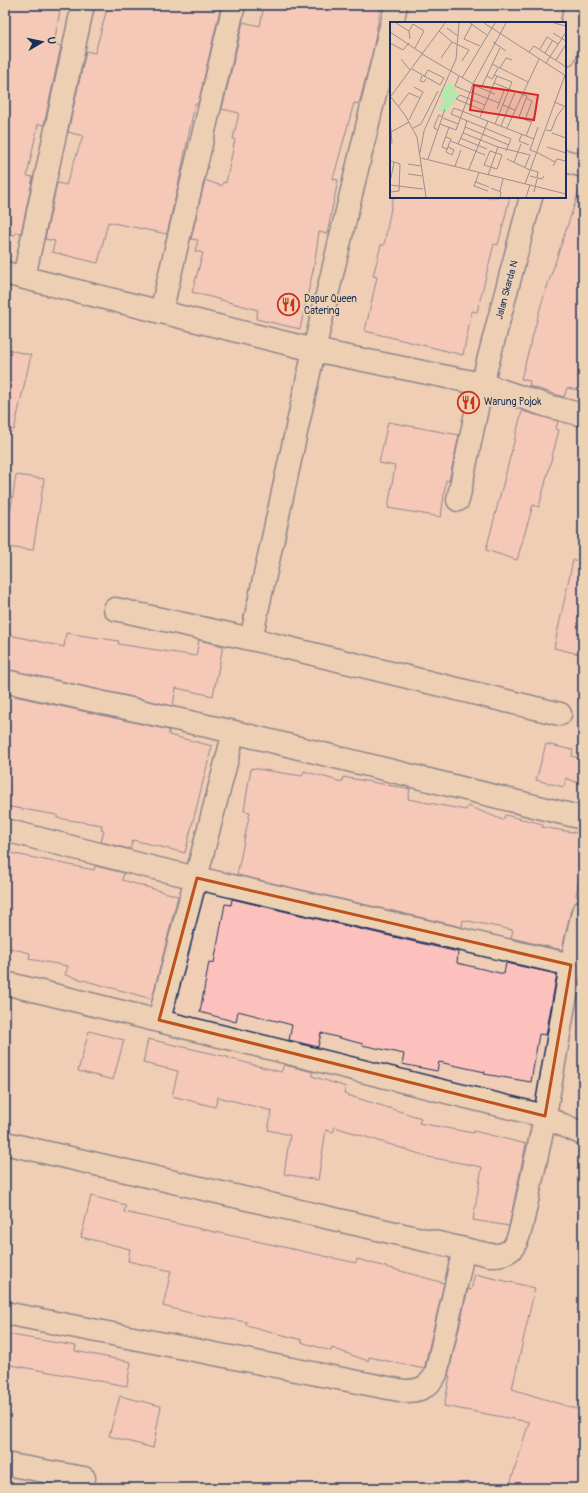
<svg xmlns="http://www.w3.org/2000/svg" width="588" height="1493" viewBox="0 0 588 1493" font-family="Pangolin,sans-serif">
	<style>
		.building { fill: #fdc1bd; stroke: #1b2f5e }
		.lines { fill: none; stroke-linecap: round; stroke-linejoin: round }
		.minor-casing { stroke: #1b2f5e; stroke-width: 25 }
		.minor { stroke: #ecd1b3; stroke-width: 22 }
		.marked { fill: none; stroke: #bf511c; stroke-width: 3; stroke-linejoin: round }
		.labels { text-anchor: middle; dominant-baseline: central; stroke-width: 3.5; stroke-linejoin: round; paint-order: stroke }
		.street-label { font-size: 10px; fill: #1b2f5e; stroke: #ecd1b3 }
		.poi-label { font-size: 10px; fill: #1b2f5e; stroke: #ecd1b3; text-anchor: start }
		.inset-road { fill: none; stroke: #9a8e92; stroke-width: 1 }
		.view { fill: #d62828; fill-opacity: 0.15; stroke: #d62828; stroke-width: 2 }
		.inset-edge { fill: none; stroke: #1b2f5e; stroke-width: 2 }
	</style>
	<rect width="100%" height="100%" fill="#efceb5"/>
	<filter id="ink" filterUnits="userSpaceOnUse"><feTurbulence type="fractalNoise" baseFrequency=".025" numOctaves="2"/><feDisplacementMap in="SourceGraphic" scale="8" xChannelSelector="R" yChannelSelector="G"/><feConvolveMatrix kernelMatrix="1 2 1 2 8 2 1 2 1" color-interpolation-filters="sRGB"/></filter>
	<g filter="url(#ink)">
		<g class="building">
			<polygon points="5,5 61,5 54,44 61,46 44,125 38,124 27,176 33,177 21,233 16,232 15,235 5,234"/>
			<polygon points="108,5 221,5 198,104 195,104 181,172 167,234 108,222 98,263 52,252 55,241 45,239 57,183 66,185 83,136 68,132 86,51 95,53"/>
			<polygon points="264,5 381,5 373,50 359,104 354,103 333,179 338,180 327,234 319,232 314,266 300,329 256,319 258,310 192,292 203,253 195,251 198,240 191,239 205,180 222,186 223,182 226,183 235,139 233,139 239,113 222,109 243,22 260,26"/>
			<polygon points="579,191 583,192 583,391 567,388 564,397 529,386 530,381 521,379 541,305"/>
			<polygon points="393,197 510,197 498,245 494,244 477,312 472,311 463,355 365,331 377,277 373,276 381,245 384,245"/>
			<polygon points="5,349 31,355 14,430 5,429"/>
			<polygon points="522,411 558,421 556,429 559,430 539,507 533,505 517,560 486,550"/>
			<polygon points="388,422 459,435 449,481 446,480 441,517 388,508 395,466 379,463"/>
			<polygon points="16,475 44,479 33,550 5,547"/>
			<polygon points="573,560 583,561 583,655 554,648"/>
			<polygon points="66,633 119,641 118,644 196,656 199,640 223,646 213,696 176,688 173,706 5,669 5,634 64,647"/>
			<polygon points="5,694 169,730 169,735 212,746 185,853 133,840 130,849 101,842 104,831 101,830 102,825 57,818 57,815 5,806"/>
			<polygon points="546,744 573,750 572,756 583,760 583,785 566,778 564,787 536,780"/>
			<polygon points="251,768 302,776 304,771 342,782 343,777 410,789 408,799 466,810 468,806 503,820 505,815 543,824 542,827 583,834 583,852 576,896 580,897 571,909 562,950 511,938 513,930 463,920 462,927 237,875 250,812 244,811"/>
			<polygon points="5,852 94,870 95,866 124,873 122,880 178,896 152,999 65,975 68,966 29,959 30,953 5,947"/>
			<polygon points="232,899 458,952 457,963 504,974 506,963 557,974 546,1035 539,1034 531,1082 484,1074 485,1072 439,1062 437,1071 402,1064 404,1054 362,1045 363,1044 321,1033 318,1047 289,1040 292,1025 238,1011 236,1022 200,1012 209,962 214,963 225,904 231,905"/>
			<polygon points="89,1031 124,1040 113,1080 78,1071"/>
			<polygon points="148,1039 228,1057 228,1058 281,1072 284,1065 313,1072 312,1076 346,1087 344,1094 421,1118 419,1123 473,1133 474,1131 526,1144 509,1226 473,1220 482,1167 423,1156 423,1155 335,1127 333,1132 326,1130 318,1180 284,1174 290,1135 268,1130 272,1111 218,1097 215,1107 172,1096 178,1071 143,1063"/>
			<polygon points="91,1196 126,1205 124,1212 356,1263 357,1259 444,1283 424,1369 369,1357 368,1361 332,1348 331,1351 301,1342 302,1340 246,1325 247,1322 194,1314 163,1306 171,1271 128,1261 130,1249 81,1237"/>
			<polygon points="475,1274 535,1288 512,1389 583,1411 583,1488 509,1488 529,1422 444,1406 450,1376 448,1376 468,1289 471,1290"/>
			<polygon points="5,1334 76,1346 75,1351 131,1362 127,1386 5,1364"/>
			<polygon points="120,1396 161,1406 153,1448 109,1436"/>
		</g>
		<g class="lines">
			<defs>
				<g id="minor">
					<polyline points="392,23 396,5"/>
					<polyline points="565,55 576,5"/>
					<polyline points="565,161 583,166"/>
					<polyline points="5,273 314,350 482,384 548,406 583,415"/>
					<polyline points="24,277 83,5"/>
					<polyline points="161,312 234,5"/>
					<polyline points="458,500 482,384 531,197"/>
					<polyline points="115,609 251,639 560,714"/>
					<polyline points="251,639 314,350 391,26"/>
					<polyline points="5,681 234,732 583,818"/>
					<polyline points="5,830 154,868 571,965"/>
					<polyline points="5,983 540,1115 583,1134"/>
					<polyline points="159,1020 234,732"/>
					<path d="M5,1143L490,1255C511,1256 516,1247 521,1228L543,1127L571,965L583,912"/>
					<path d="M5,1313L404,1391C420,1391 428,1388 436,1374L464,1249"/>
					<polyline points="5,1464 84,1478"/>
				</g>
			</defs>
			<use href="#minor" class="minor-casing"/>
			<use href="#minor" class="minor"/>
		</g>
	</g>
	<path d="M0 0H588V1493H0ZM197,878L571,965L545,1116L159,1020Z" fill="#efceb5" fill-opacity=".55" fill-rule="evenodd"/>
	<path class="marked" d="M197,878L571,965L545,1116L159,1020Z"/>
	<defs>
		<symbol id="restaurant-ring" viewBox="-11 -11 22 22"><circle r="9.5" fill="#ecd1b3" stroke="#c8321e" stroke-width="1.5"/><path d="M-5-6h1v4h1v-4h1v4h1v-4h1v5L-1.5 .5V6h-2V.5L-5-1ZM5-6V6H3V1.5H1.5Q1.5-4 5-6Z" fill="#c8321e"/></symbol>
	</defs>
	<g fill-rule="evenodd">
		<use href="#restaurant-ring" x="276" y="292" width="25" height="25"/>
		<use href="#restaurant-ring" x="456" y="390" width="25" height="25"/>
	</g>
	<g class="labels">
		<g class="street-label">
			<text transform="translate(507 290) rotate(-75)">Jalan Skarda N</text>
		</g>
		<g class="poi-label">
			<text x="304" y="299">Dapur Queen<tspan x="304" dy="12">Catering</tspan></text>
			<text x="484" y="402">Warung Pojok</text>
		</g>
	</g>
	<g transform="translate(390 22)">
		<rect width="176" height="176" fill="#efceb5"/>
		<path d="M60,60L65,64L63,68L69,72L56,91L48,87L55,79L50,75L55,64Z" fill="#b4e9ab"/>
		<path class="inset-road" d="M6,1L19,9M80,1L97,13M94,1L176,54M164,1L176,4M23,2L34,9L25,26M82,2L74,17L90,24M57,6L68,14M49,9L62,20L79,28L72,39M0,10L33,32M163,11L176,19M20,17L19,9L23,2M103,20L116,29M0,21L13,28L19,21M150,27L157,15L168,22M139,30L144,24L176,45M155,31L163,18M32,32L83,62M51,36L62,20M11,37L20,48M166,38L176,22M156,41L176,10M102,42L138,60M110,46L116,36L122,38M22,47L50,63M104,53L122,60L105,102M32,54L30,59L34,60L36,57M69,54L65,64L81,71M97,54L102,57L108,46M34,55L38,48L54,56L50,63M72,56L105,1M104,61L137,74L129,95L141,100M83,63L105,72M91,66L110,26M81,70L109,81M0,74L15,93L27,115L36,175M1,74L55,1M164,80L176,85M113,83L125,88M9,84L19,71L30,76M107,87L114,69M92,88L66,77L70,73L95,83M90,95L107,54M53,96L68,102M0,97L2,121H0M19,98L33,70L24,65M135,98L142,79L136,76M77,99L73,111L108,125M50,102L66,108L83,62L116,1M111,104L125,70M75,105L119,123M148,105L140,128L148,131M23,106L31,102L48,69M117,106L149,37M48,108L44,106L45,102L49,93L53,95M156,108L161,109L167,94L174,85M1,110L19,100M162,111L176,116M132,112L129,119L139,123M136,114L144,94M56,115L61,117L56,130L62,133L64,128L58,125M70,116L97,127M61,119L95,133M68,122L73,111M157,125L176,131M57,127L52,125L59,105M100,129L112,133L107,147L94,143ZM116,129L121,117L61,92L64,86L144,117M30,131L34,109L66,37L69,1M148,131L165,140M31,136L176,172M38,137L55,87M117,137L140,148M0,139L4,140L1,156M124,140L131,122M18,142L31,144M65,144L71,128M163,144L167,137L176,139M79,147L98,99M141,148L148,150L147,156M89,151L84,164L98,169M18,152L32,154M98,153L108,125L140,133L135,145M140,154L152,157L154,154M86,160L99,165M135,162L175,53M0,163L33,167M101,166L111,170L110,175M110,169L113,157M0,170L9,169L10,142L4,140M144,170L147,157M136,175L140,163"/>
		<path class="view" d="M84,63L148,73L144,98L80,88Z"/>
		<rect width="176" height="176" class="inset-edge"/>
	</g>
	<rect width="588" height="1493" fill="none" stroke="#ecd1b3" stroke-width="20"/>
	<rect x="10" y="10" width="568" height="1473" fill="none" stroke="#1b2f5e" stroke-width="1.5" filter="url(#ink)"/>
	<g transform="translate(42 42) rotate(81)" stroke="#ecd1b3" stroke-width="3" paint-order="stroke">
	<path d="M0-3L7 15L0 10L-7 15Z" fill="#1b2f5e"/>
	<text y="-6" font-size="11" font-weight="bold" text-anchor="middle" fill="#1b2f5e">U</text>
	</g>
</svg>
